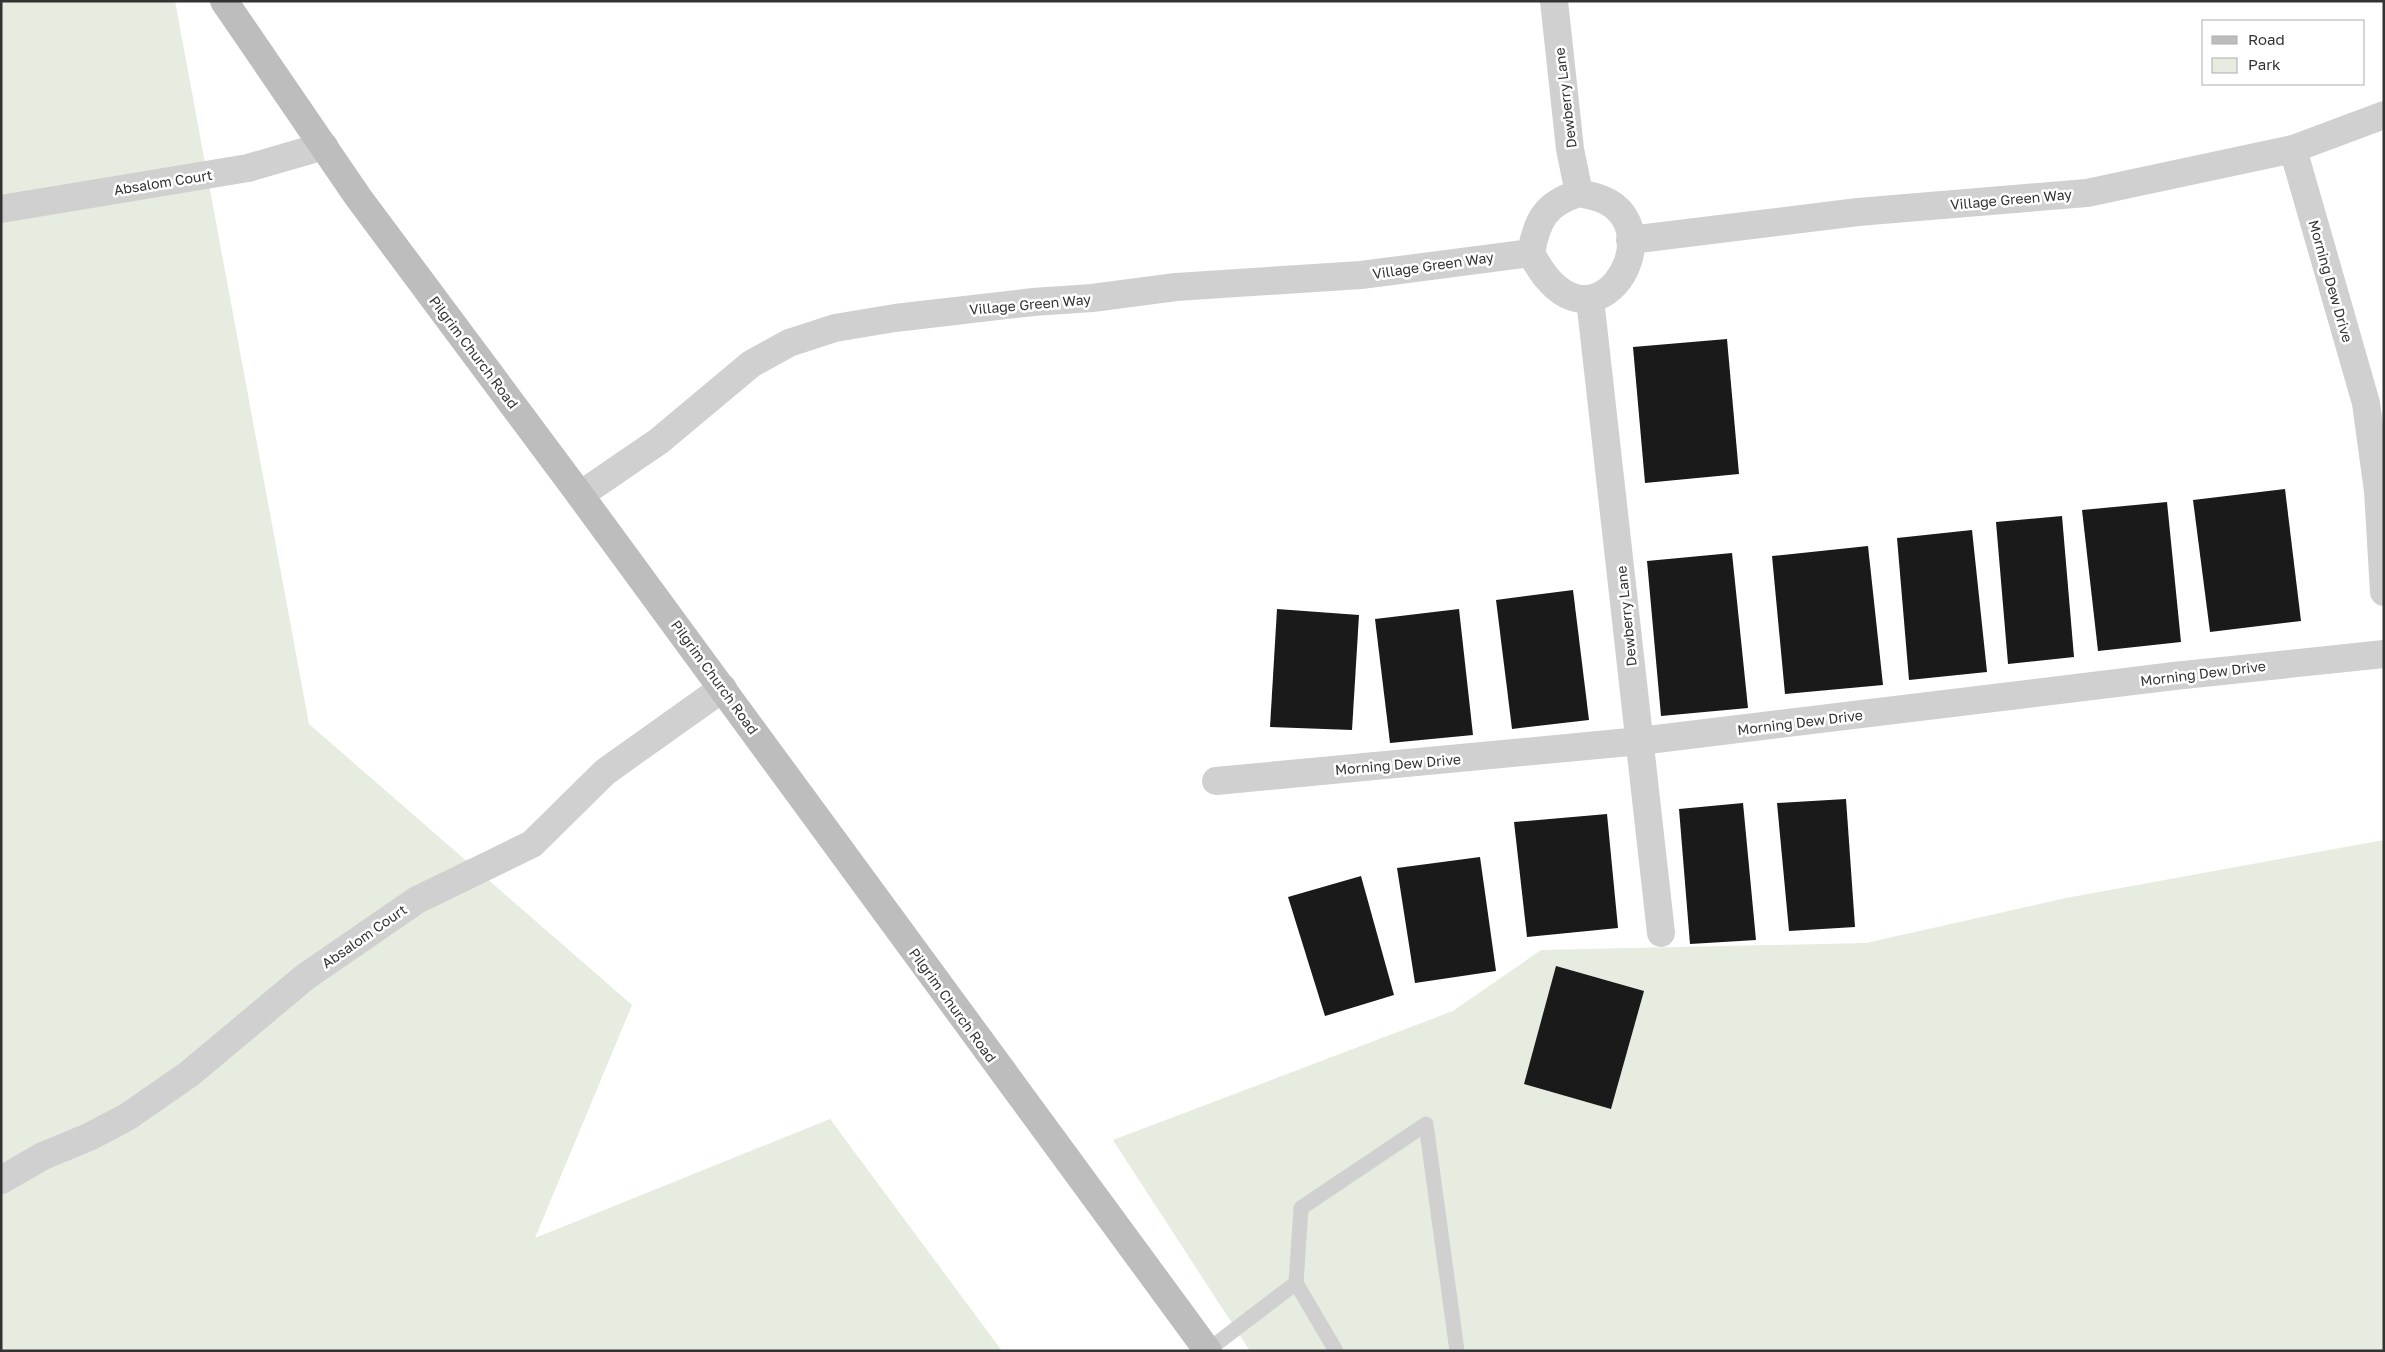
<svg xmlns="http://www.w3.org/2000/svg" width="2385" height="1352" viewBox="0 0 2385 1352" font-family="'Golos Text',sans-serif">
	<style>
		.green { fill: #e6ecdf }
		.building { fill: #1a1a1a }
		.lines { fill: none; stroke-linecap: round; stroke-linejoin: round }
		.lane { stroke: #d0d0d0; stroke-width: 15 }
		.street { stroke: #d0d0d0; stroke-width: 28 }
		.secondary { stroke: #bdbdbd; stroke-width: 28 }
		.labels { text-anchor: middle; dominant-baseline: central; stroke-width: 5; stroke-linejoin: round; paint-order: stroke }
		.street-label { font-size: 14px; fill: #333; stroke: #fff }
	</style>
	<rect width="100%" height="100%" fill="#fff"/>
	<g class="green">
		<polygon points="1,1 175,1 309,724 632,1005 535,1238 830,1119 1002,1351 1,1351"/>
		<polygon points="2384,840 2384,1351 1250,1351 1113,1140 1453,1011 1541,950 1866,943 2066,898"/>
	</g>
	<g class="building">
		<polygon points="1727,339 1739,474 1645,483 1633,347"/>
		<polygon points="2285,489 2301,621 2210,632 2193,500"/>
		<polygon points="2167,502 2181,642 2098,651 2082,510"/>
		<polygon points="2062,516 2074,657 2008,664 1996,522"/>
		<polygon points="1972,530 1987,672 1909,680 1897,538"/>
		<polygon points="1868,546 1883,685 1785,694 1772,556"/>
		<polygon points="1732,553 1748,708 1661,716 1647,561"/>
		<polygon points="1573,590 1589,720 1512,729 1496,600"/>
		<polygon points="1277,609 1359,615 1352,730 1270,727"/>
		<polygon points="1459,609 1473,735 1390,743 1375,619"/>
		<polygon points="1846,799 1855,927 1789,931 1777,803"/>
		<polygon points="1743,803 1756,940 1690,944 1679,809"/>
		<polygon points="1607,814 1618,928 1527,937 1514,822"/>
		<polygon points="1480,857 1496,971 1415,983 1397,868"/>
		<polygon points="1361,876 1394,995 1325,1016 1288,897"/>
		<polygon points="1556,966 1644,991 1611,1109 1524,1084"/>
	</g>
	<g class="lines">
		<g class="lane">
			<polyline points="1296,1283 1301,1208 1426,1124 1457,1351"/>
			<polyline points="1208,1350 1296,1283 1336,1351"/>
		</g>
		<g class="street">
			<polyline points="1554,1 1570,149 1579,193"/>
			<polyline points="2293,149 2366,403 2378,491 2384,592"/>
			<path d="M1579,193C1588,195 1600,197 1608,202C1672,238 1589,367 1531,253C1537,220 1545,204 1579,193Z"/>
			<polyline points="1,209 248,168 324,146"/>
			<polyline points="1630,240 1858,212 2087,193 2293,149 2384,115"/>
			<polyline points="1590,299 1661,933"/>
			<polyline points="580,495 659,441 751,364 789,343 835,328 895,318 1033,302 1092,298 1176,287 1361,275 1531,253"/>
			<polyline points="1216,781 1640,741 2174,676 2384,654"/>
			<polyline points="1,1180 43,1156 89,1137 127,1117 189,1074 305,977 417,900 532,844 605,772 723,688"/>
		</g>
		<polyline class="secondary" points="224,1 358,197 580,495 1208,1351"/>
	</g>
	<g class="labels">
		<g class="street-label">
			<text transform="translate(1565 98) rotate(-97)">Dewberry Lane</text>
			<text transform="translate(163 182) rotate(-9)">Absalom Court</text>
			<text transform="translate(2011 199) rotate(-5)">Village Green Way</text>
			<text transform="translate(1433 265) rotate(-8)">Village Green Way</text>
			<text transform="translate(2331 281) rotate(74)">Morning Dew Drive</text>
			<text transform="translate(1030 304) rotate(-5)">Village Green Way</text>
			<text transform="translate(474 352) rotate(53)">Pilgrim Church Road</text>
			<text transform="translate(1626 616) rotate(-96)">Dewberry Lane</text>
			<text transform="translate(2203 673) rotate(-7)">Morning Dew Drive</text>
			<text transform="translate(715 677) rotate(54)">Pilgrim Church Road</text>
			<text transform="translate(1800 722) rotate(-7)">Morning Dew Drive</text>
			<text transform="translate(1398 764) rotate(-5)">Morning Dew Drive</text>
			<text transform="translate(364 936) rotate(-35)">Absalom Court</text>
			<text transform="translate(953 1005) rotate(54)">Pilgrim Church Road</text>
		</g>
	</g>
	<rect width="2385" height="1352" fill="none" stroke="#333333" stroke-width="5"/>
	<rect x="2202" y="20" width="162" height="65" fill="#ffffff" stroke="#adadad"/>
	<rect x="2212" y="36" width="25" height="8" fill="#bdbdbd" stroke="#adadad"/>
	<text x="2248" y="45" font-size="15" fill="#333333">Road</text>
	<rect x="2212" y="58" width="25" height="15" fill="#e6ecdf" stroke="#adadad"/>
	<text x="2248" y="70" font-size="15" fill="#333333">Park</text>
</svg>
